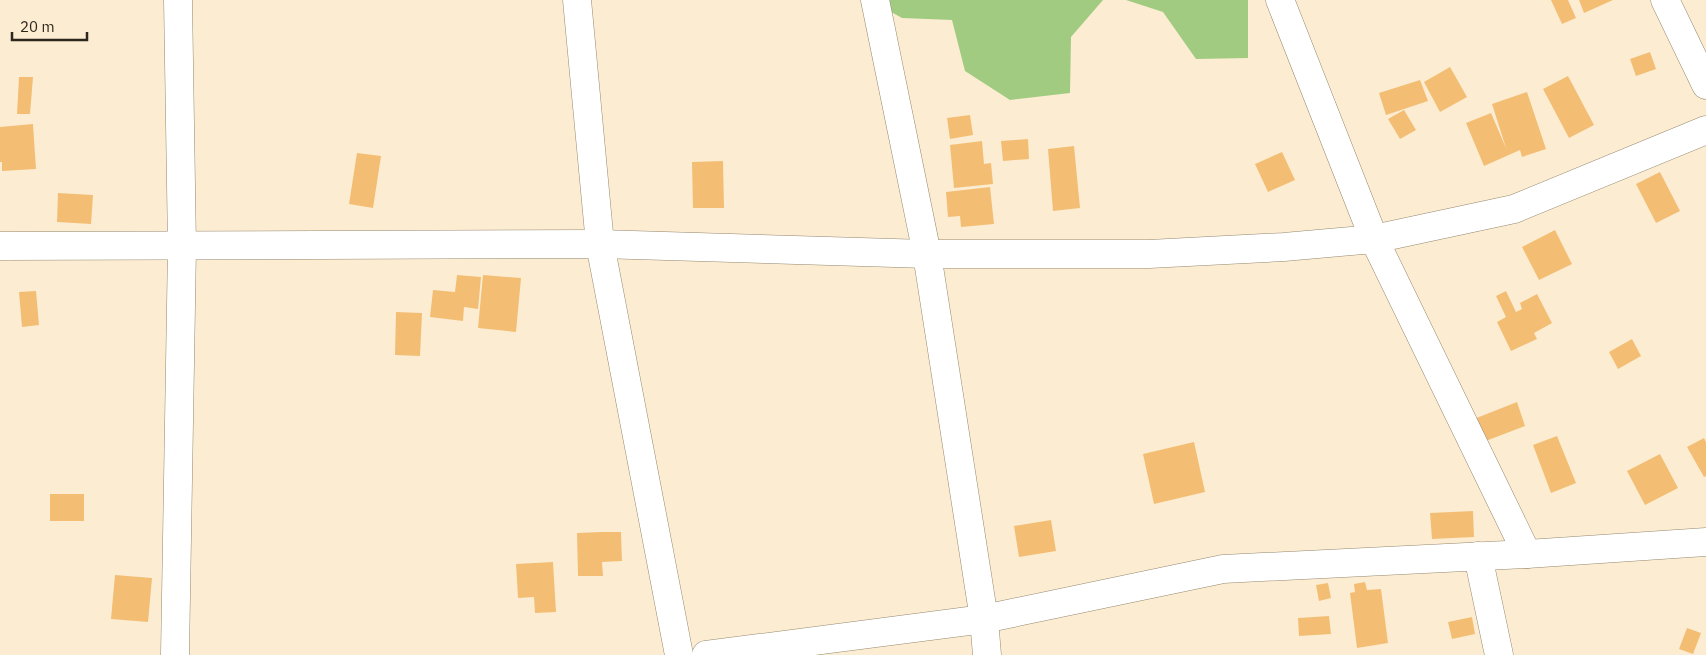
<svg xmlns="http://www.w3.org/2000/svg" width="1706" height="655" viewBox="0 0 1706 655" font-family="'IBM Plex Sans',sans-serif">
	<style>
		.forest { fill: #a0cb81 }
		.building { fill: #f3be74 }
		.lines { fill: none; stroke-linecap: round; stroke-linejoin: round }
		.street-casing { stroke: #95886f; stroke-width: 29 }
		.street { stroke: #fff; stroke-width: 28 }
	</style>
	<rect width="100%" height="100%" fill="#fcedd2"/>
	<g class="forest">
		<polygon points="870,0 1103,0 1071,37 1070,93 1010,100 965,71 952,20 902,18"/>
		<polygon points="1126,0 1248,0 1248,58 1196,59 1163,12"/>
	</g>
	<g class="building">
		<polygon points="1551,0 1568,0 1576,18 1562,24"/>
		<polygon points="1579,0 1613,0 1584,13"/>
		<polygon points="1650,52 1656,69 1636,76 1630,59"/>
		<polygon points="1450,67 1467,97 1440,112 1424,82"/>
		<polygon points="1568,76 1594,125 1569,138 1543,89"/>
		<polygon points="19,77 33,77 30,114 17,114"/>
		<polygon points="1420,80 1428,101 1386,115 1379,93"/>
		<polygon points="1527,92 1546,149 1522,157 1520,150 1484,166 1466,123 1491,113 1506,148 1492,104"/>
		<polygon points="1404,110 1416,130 1400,139 1388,119"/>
		<polygon points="970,115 973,135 950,139 947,118"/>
		<polygon points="33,124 36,169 2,171 2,162 0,162 0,127"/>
		<polygon points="1028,139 1029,159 1003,161 1001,141"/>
		<polygon points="982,141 984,164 991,163 993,184 954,188 950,145"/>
		<polygon points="1074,146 1080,208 1053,211 1048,149"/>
		<polygon points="1282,152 1295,180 1268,192 1255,164"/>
		<polygon points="357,153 381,156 373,208 349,204"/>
		<polygon points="723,161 724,208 693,208 692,162"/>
		<polygon points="1660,172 1680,211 1656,223 1636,184"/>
		<polygon points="990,187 994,224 961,227 960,216 948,217 946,192"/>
		<polygon points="58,193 93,195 91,224 57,222"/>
		<polygon points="1555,230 1572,264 1539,280 1522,247"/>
		<polygon points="457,275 481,277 478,309 464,307 463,321 430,317 433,290 455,292"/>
		<polygon points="483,275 521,278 516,332 478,328"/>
		<polygon points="36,291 39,325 22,327 19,292"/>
		<polygon points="1506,291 1516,312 1522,309 1520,303 1537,294 1552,323 1534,333 1537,339 1511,351 1497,322 1506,317 1496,296"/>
		<polygon points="396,312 422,313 420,356 395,355"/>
		<polygon points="1632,339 1641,356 1618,369 1609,352"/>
		<polygon points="1517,402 1525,426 1483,442 1474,419"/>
		<polygon points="1557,436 1576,483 1551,493 1533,445"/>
		<polygon points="1704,438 1706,442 1706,476 1704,477 1687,447"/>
		<polygon points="1194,442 1205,492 1154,504 1143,454"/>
		<polygon points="1660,454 1678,488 1645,505 1627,471"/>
		<rect x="50" y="494" width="34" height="27"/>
		<polygon points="1473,511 1474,537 1432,539 1430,513"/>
		<polygon points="1051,520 1056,551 1019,557 1014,526"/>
		<polygon points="601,532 621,532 622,561 602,562 603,576 578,576 577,533"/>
		<polygon points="553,562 556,612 535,613 534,597 518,598 516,564"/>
		<polygon points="115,575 152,578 148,622 111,619"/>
		<polygon points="1365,582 1367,590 1381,589 1388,643 1357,648 1350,593 1355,592 1354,584"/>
		<polygon points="1328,583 1331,598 1319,601 1316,585"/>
		<polygon points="1329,616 1331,634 1299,636 1298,618"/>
		<polygon points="1472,617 1475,634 1452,639 1448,622"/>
		<polygon points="1687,628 1701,633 1693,654 1679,649"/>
	</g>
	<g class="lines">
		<defs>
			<g id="street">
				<polyline points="577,0 600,244 679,655"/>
				<polyline points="875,0 927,254 984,619 987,655"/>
				<polyline points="1280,0 1374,239 1527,554"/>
				<polyline points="1665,0 1706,85"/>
				<polyline points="0,246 600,244 927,254 1149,254 1284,247 1374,239 1514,209 1706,130"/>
				<polyline points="1478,556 1499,655"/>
				<polyline points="175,655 182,247 178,0"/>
				<polyline points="706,655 984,619 1223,569 1527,554 1706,542"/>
			</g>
		</defs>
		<use href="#street" class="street-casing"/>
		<use href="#street" class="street"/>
	</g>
	<path d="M12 32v8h75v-8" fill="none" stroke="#2c271c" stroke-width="2.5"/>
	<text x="20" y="32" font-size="15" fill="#2c271c" stroke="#fcedd2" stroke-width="4" paint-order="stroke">20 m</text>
</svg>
